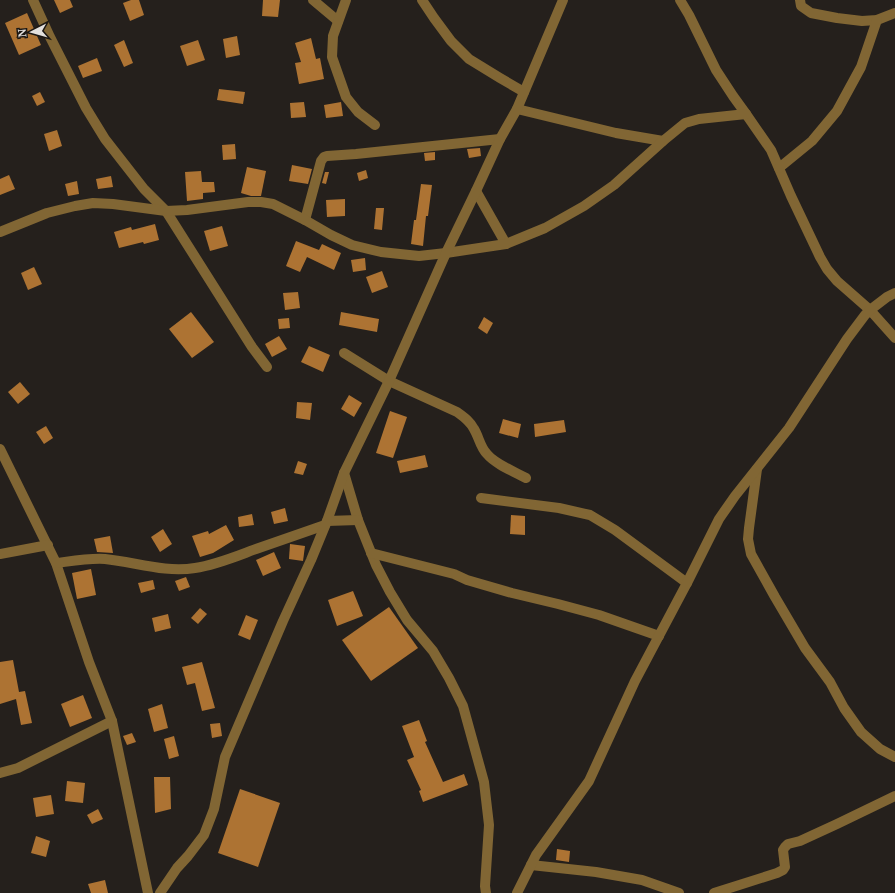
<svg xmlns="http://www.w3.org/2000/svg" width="895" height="893" viewBox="0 0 895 893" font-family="'Noto Serif',serif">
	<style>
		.building { fill: #ad7333 }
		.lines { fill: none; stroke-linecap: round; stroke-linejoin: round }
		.minor { stroke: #816634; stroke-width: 10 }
	</style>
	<rect width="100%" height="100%" fill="#25201c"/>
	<g class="building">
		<polygon points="54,0 70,0 73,7 60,13"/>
		<polygon points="131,0 139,0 144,15 130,21 123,3"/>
		<polygon points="263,0 280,0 278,17 262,16"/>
		<polygon points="27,13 41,45 19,55 5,23"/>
		<polygon points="237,36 240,55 226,58 223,39"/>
		<polygon points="311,38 316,59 320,58 324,79 299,84 295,63 301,62 295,43"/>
		<polygon points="124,40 133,63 124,67 114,45"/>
		<polygon points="198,40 205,60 187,66 180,46"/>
		<polygon points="97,58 102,71 83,78 78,66"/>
		<polygon points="219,89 245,92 243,104 217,100"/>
		<polygon points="40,92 45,102 37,106 32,96"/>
		<polygon points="304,102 306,117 291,118 290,103"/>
		<polygon points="341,102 343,116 326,118 324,105"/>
		<polygon points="57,130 62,146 49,151 44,134"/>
		<polygon points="235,144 236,159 223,160 222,145"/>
		<polygon points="480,148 481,156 469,158 467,149"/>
		<polygon points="435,152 435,160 425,161 424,153"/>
		<polygon points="292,165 312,169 308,184 289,181"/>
		<polygon points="247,167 266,171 261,196 251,196 241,193"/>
		<polygon points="366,170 368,178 359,181 357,173"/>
		<polygon points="201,171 202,182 214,182 215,192 203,193 203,199 187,201 185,172"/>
		<polygon points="325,172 329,172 326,184 322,183"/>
		<polygon points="9,175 15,189 0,195 0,179"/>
		<polygon points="111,176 113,187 98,189 96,179"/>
		<polygon points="77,181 79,194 68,196 65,184"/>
		<polygon points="421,184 432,185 428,216 426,216 423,246 411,244 414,220 416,220"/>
		<polygon points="345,199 345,216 327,217 326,200"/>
		<polygon points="376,208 384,208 382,230 374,229"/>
		<polygon points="155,224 159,240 144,244 143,242 119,248 114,232 131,227 132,230"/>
		<polygon points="222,226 228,246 210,251 204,231"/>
		<polygon points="296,241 319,250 322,244 341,253 334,270 307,257 300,272 286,266"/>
		<polygon points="365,258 366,270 353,272 351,260"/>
		<polygon points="34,267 42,284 28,290 21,273"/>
		<polygon points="382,271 388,287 372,293 366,277"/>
		<polygon points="298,292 300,308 285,310 283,293"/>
		<polygon points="191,312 214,342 192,358 169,329"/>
		<polygon points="341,312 379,319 377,332 339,325"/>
		<polygon points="484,317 493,323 487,334 478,328"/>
		<polygon points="289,318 290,328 279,329 278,319"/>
		<polygon points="279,336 287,349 272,357 265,344"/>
		<polygon points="309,346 330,355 323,372 301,362"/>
		<polygon points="20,382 30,394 18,404 8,392"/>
		<polygon points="349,395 362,403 354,417 341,409"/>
		<polygon points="297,402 312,403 310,420 296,418"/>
		<polygon points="390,411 407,417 393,458 376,453"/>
		<polygon points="503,419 521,424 518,438 499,433"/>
		<polygon points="564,420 566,432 535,437 534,424"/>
		<polygon points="46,426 53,438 44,444 36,432"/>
		<polygon points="425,455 428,467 400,473 397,461"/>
		<polygon points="298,461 307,464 303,475 294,473"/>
		<polygon points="285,508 288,521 274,524 271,512"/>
		<polygon points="252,514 254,525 239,527 238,517"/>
		<polygon points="511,515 525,516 525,535 510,534"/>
		<polygon points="226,525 234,540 213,553 200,557 192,536 208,531 209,534"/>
		<polygon points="163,529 172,544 160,552 151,537"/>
		<polygon points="110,536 113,553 97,552 94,539"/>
		<polygon points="290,544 305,546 303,561 289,559"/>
		<polygon points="274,552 281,568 263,576 256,560"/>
		<polygon points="91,569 96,595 77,599 72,573"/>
		<polygon points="186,577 190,587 179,591 175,581"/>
		<polygon points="153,580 155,589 141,593 138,583"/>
		<polygon points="353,591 363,616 337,626 328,600"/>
		<polygon points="389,607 418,648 371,681 342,640"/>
		<polygon points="200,608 207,614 198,624 191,618"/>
		<polygon points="168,614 171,628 155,632 152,618"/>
		<polygon points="246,615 258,620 250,640 238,635"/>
		<polygon points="13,660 19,692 25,691 32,723 21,725 16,699 0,704 0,662"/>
		<polygon points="202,662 215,708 202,711 195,683 187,685 182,667"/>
		<polygon points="83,695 92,718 70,727 61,704"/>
		<polygon points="162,704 168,728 154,732 148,709"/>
		<polygon points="419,720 427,741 425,742 443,782 464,774 468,785 423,802 419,791 421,790 407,760 414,757 402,726"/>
		<polygon points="220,723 222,736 212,738 210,724"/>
		<polygon points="132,733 136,742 127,745 123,736"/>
		<polygon points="174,736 179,756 169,759 164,739"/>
		<polygon points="154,777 170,777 171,809 155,813"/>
		<polygon points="67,781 85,783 83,803 65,801"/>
		<polygon points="240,789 280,803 258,867 218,853"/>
		<polygon points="51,795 54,814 36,817 33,798"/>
		<polygon points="98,809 103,819 92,824 87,815"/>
		<polygon points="36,836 50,841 46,857 31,853"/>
		<polygon points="557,849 570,851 569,862 556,860"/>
		<polygon points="105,880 108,893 91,893 88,884"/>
	</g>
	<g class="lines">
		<g class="minor">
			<polyline points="33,0 50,37 86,108 105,139 144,189 166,211 252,347 267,367"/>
			<polyline points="313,0 338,21"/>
			<polyline points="346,0 333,36 332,57 346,97 358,112 375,125"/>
			<polyline points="422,0 434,18 451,41 469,59 500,78 524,92"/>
			<polyline points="680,0 689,15 716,70 733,96 746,114 771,150 791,196 820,257 827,269 837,281 870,310 895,338"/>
			<polyline points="800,0 801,6 811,13 837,18 862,21 877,20 895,13"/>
			<polyline points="517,109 616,133 663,141"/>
			<polyline points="779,168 812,141 837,111 861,67 877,20"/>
			<polyline points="476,191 506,244"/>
			<polyline points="305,220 321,161 324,157 327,156 356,154 500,139"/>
			<polyline points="0,232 47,213 75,206 93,203 113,204 166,211 187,210 248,202 261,202 273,204 305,220 331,235 352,245 381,252 419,256 446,253 506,244 545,228 584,206 614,185 663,141 685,123 699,119 746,114"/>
			<path d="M344,353L389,381L457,412C464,417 470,421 474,429C479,437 480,447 487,454C495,464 515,472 526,478"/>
			<polyline points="0,449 56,563 89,662 112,721 148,893"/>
			<polyline points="757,469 749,528 748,539 751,554 775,597 805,648 830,682 844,708 861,732 880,749 895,757"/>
			<polyline points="344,473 358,520 376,565 390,592 407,620 433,651 449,678 463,706 484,782 489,825 485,886 486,893"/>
			<polyline points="481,498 559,508 590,515 615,530 687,583"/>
			<polyline points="327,521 358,520"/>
			<polyline points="371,553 454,574 467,580 512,593 558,604 599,615 659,636"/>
			<polyline points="0,554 48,545"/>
			<path d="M56,563C72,561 89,558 105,559C135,562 165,573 195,568C216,565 237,556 256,549C279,541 302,533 325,525"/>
			<polyline points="0,773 18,768 112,721"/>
			<polyline points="531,865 596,872 642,880 679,893"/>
			<polyline points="160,893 177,868 188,856 204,835 214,809 225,757 283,621 311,560 327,521 344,473 389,381 446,253 476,191 500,139 517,109 563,0"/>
			<polyline points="517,893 536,855 589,781 635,681 687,583 719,519 735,496 789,428 847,339 865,315 870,310 887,297 895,293"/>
			<polyline points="714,893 777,873 783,870 785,867 783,850 785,847 788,844 800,841 837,824 895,796"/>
		</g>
	</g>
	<g transform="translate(32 32) rotate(264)" stroke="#1b1713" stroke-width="3" paint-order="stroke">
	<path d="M0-3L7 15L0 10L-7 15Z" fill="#e3e0dd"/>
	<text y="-6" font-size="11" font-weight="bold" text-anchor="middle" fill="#e3e0dd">N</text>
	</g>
</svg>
